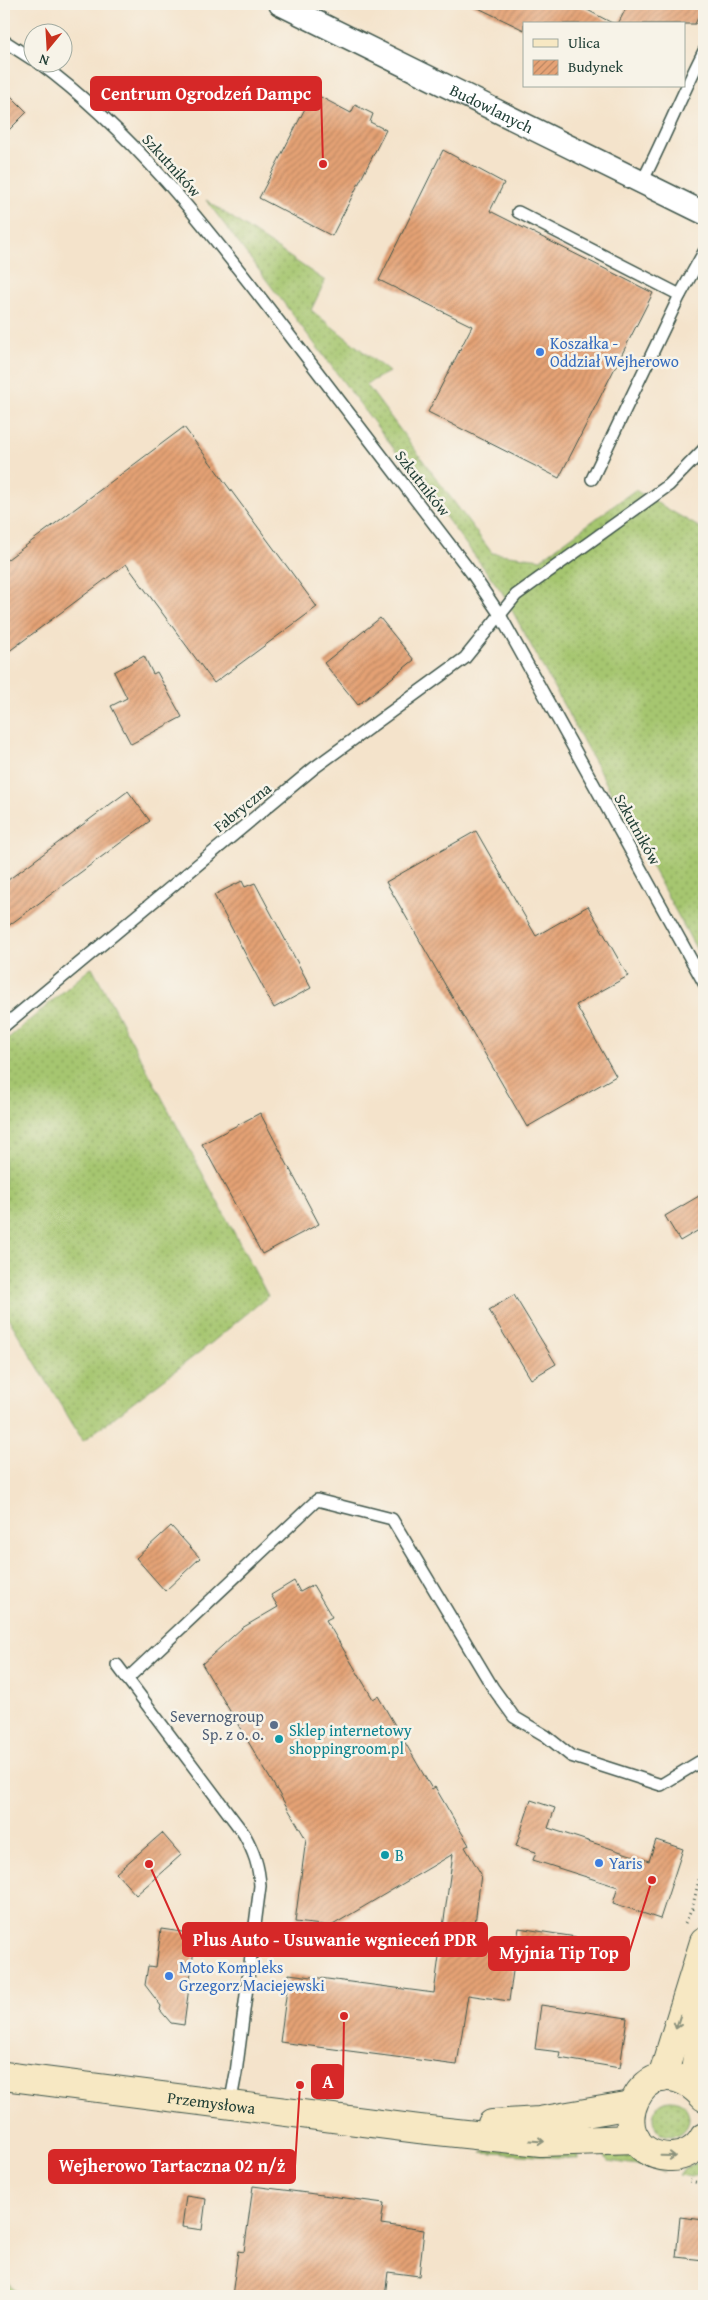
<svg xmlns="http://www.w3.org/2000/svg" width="708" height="2300" viewBox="0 0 708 2300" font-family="'Gentium Book Plus',serif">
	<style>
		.grass { fill: url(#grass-dots); stroke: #628252 }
		.building { fill: url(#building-hatch) }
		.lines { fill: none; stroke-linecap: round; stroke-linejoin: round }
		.lane-casing { stroke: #3f564b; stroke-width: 14 }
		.street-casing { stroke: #3f564b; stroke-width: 25 }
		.secondary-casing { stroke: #3f564b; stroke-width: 30 }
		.path { stroke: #3f564b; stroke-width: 3; stroke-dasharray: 1 4; stroke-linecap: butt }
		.lane { stroke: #fff; stroke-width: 11 }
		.street { stroke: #fff; stroke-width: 22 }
		.secondary { stroke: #f7e8c3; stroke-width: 28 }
		.oneway { stroke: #8b927c }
		.shop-dot { fill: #3f7fe0; stroke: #f7f3e8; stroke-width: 2 }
		.service-dot { fill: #5c6f8a; stroke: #f7f3e8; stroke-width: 2 }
		.culture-dot { fill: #0f9aa8; stroke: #f7f3e8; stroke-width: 2 }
		.labels { text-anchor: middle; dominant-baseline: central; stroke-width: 5; stroke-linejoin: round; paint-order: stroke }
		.street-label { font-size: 16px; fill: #1f3d34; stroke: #f7f3e8 }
		.shop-label { font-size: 16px; fill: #366cbe; stroke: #f7f3e8; text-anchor: start }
		.service-label { font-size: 16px; fill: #4e5e75; stroke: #f7f3e8; text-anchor: end }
		.culture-label { font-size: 16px; fill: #0d838f; stroke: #f7f3e8; text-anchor: start }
		.leader { fill: none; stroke: #d62828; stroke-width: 2 }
		.callout-dot { fill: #d62828; stroke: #f7f3e8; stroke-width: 2 }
		.callout { fill: #d62828; stroke: #d62828; stroke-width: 2 }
		.callout-label { font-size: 18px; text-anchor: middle; font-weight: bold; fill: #fff }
	</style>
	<defs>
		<pattern id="grass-dots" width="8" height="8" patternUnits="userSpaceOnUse" patternTransform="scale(1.25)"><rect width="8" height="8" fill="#a6c66f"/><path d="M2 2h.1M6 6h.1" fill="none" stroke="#87a25c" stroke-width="1.8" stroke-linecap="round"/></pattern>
		<pattern id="building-hatch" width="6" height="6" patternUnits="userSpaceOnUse" patternTransform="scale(1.25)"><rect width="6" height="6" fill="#e5a275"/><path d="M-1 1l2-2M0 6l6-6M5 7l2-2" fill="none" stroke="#b98561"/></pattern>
	</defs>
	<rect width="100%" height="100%" fill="#f7f3e8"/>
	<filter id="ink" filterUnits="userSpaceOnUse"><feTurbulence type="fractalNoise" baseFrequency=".02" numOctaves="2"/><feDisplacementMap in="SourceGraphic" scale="10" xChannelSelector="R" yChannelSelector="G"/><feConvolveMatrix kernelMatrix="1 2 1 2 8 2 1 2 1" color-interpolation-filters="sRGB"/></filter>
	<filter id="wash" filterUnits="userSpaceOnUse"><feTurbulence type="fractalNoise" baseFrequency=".0096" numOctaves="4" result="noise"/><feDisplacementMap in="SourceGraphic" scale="20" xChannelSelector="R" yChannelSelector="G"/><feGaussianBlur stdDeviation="1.12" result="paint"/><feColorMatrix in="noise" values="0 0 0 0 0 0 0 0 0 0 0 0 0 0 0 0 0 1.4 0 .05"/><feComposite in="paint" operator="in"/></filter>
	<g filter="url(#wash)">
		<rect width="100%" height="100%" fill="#f4e3cb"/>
		<g class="grass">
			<polygon points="206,200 325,281 311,310 389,372 366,384 492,553 541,559 635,490 704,530 704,963 502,592"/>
			<polygon points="92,967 268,1296 210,1344 83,1441 4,1311 4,1042"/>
			<circle cx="671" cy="2118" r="18"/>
			<polygon points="604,2147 625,2149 664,2172 644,2166 609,2161 605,2157"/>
			<polygon points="577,2148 578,2159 481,2152 489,2149"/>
			<polygon points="704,2159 704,2170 692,2177 679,2175 684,2168"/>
			<polygon points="4,2277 21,2296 4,2296"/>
		</g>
		<g id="blocks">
			<g class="building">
				<polygon points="470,4 576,4 614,24 524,24 524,30"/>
				<polygon points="628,4 704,4 704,5 695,24 618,24"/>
				<polygon points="4,89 27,112 4,135"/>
				<polygon points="313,93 351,113 355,105 373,114 370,122 386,130 332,236 259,198"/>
				<polygon points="443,150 504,183 490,211 653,293 559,478 428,412 472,326 379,280"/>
				<polygon points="184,427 317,607 214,683 126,564 4,655 4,562"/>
				<polygon points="380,618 414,660 358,705 324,663"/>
				<polygon points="144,656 153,674 157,672 182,717 131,744 111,706 127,698 114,672"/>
				<polygon points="128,791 150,821 4,929 4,883"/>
				<polygon points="476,831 536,936 588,906 628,976 576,1005 616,1076 527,1127 386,882"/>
				<polygon points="242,881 245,887 255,883 311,988 274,1008 214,895"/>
				<polygon points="260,1113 319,1224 262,1254 202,1144"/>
				<polygon points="704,1193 704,1227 680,1241 665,1216"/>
				<polygon points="514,1295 556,1364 531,1379 489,1310"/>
				<polygon points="171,1526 200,1558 165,1591 136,1558"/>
				<polygon points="294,1581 300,1592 313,1585 332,1617 326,1620 373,1699 378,1696 432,1789 435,1787 469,1845 465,1847 481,1874 472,1949 515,1956 509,2001 468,1995 457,2065 280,2042 289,1974 434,1993 453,1854 331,1926 295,1922 306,1839 202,1664 242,1628 278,1607 271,1595"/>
				<polygon points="531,1800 555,1808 548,1828 649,1861 656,1840 683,1849 660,1919 613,1903 618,1887 533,1860 536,1852 516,1846"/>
				<polygon points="162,1833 181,1855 136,1895 116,1873"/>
				<polygon points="519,1928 576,1937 573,1956 516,1947"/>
				<polygon points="161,1929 196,1934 184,2025 171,2023 160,2010 161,2006 145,1985 148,1966 156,1967"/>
				<polygon points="541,2005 627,2018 620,2068 559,2058 560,2052 535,2049"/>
				<polygon points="253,2186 384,2203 381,2224 424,2230 419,2276 388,2272 385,2296 232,2296 238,2251 244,2252"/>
				<polygon points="186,2196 206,2199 202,2230 182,2227"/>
				<polygon points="680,2217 704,2220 704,2260 676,2257"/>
			</g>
		</g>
	</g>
	<g filter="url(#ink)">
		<use href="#blocks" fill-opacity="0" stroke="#3f564b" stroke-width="1"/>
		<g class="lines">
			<defs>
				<g id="lane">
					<polyline points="4,41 32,59"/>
					<path d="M38,62C136,134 210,232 284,328C347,410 410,493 473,575L500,615L704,983"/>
					<path d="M642,182C664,139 682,94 704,51"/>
					<polyline points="518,212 680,295 592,479"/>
					<polyline points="680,295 704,252"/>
					<polyline points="4,1026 314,768 465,658 516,595 669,485 704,449"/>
					<path d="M117,1665L244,1834C254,1852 259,1866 260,1886L236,2073L230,2105"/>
					<polyline points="127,1679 317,1500 392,1519 493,1688 514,1717 546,1736 571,1756 661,1785 699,1762 704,1764"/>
				</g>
				<g id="street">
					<path id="s1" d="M280,4L704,213"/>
				</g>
				<g id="secondary">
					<path id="s2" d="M4,2076L419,2129L541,2142L636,2139"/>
					<polyline points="662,2078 704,1942"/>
					<polyline points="693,2085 699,2044 704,1974"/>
					<path d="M704,2097C643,2030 593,2152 669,2157C683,2158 698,2149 704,2137"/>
					<polyline points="492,2124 539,2121 632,2105"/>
				</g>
			</defs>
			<use href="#lane" class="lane-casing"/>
			<use href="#street" class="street-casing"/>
			<use href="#secondary" class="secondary-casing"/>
			<g class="path">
				<polyline points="685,1923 692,1909 704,1859"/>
				<polyline points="690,2181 704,2184"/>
			</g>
			<use href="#lane" class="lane"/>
			<use href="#street" class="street"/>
			<use href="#secondary" class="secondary"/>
		</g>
		<defs><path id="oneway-shaft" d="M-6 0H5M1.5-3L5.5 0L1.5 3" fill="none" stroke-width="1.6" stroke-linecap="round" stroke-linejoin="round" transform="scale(1.25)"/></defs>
		<g class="oneway">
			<use href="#oneway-shaft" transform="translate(678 2022) rotate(108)"/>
			<use href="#oneway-shaft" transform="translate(537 2141) rotate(4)"/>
			<use href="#oneway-shaft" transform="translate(668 2156) rotate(1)"/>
		</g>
	</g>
	<g class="shop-dot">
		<circle cx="540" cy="352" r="5"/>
		<circle cx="599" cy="1863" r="5"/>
		<circle cx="169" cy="1976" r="5"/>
	</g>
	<circle class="service-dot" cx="274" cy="1725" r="5"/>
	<g class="culture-dot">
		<circle cx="279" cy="1739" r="5"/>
		<circle cx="385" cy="1855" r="5"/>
	</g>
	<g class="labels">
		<g class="street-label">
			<text stroke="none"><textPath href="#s1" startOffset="236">Budowlanych</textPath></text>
			<text transform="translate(172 165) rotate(48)">Szkutników</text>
			<text transform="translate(423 483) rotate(52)">Szkutników</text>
			<text transform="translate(242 807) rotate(-39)">Fabryczna</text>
			<text transform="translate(638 829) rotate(61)">Szkutników</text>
			<text stroke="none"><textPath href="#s2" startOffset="209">Przemysłowa</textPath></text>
		</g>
		<g class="shop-label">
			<text x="550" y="343">Koszałka -<tspan x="550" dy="18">Oddział Wejherowo</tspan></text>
			<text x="609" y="1863">Yaris</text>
			<text x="179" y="1967">Moto Kompleks<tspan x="179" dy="18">Grzegorz Maciejewski</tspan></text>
		</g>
		<g class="service-label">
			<text x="264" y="1716">Severnogroup<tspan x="264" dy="18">Sp. z o. o.</tspan></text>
		</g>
		<g class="culture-label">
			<text x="289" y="1730">Sklep internetowy<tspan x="289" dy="18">shoppingroom.pl</tspan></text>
			<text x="395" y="1855">B</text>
		</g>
	</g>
	<path class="leader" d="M323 164L321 93M149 1864L183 1940M652 1880L629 1953M344 2016L343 2082M300 2085L295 2166"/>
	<g class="callout-dot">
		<circle cx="323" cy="164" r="5"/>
		<circle cx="149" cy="1864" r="5"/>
		<circle cx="652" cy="1880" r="5"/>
		<circle cx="344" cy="2016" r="5"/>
		<circle cx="300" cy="2085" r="5"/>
	</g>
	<g class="callout">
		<rect x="91" y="77" width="230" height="33" rx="5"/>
		<rect x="183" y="1923" width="304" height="33" rx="5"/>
		<rect x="489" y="1937" width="140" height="33" rx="5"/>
		<rect x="312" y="2065" width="31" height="33" rx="5"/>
		<rect x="49" y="2150" width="246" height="33" rx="5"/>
	</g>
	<g class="callout-label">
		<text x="206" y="100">Centrum Ogrodzeń Dampc</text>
		<text x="335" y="1946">Plus Auto - Usuwanie wgnieceń PDR</text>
		<text x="559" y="1959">Myjnia Tip Top</text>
		<text x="328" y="2088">A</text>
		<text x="172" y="2172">Wejherowo Tartaczna 02 n/ż</text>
	</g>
	<rect width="708" height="2300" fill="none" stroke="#f7f3e8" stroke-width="20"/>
	<rect x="523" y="22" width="162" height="65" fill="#f7f3e8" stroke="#a1aaa0"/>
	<rect x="533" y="39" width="25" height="8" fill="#f7e8c3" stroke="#a1aaa0"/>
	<text x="568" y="48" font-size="15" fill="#1f3d34">Ulica</text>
	<rect x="533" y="60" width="25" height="15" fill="url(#building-hatch)" stroke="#a1aaa0"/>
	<text x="568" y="72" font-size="15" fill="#1f3d34">Budynek</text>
	<g transform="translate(48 48) rotate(198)"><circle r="24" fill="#f7f3e8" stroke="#a1aaa0"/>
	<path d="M0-4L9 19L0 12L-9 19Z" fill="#c8321e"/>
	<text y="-8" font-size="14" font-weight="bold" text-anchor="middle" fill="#1f3d34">N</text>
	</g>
</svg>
